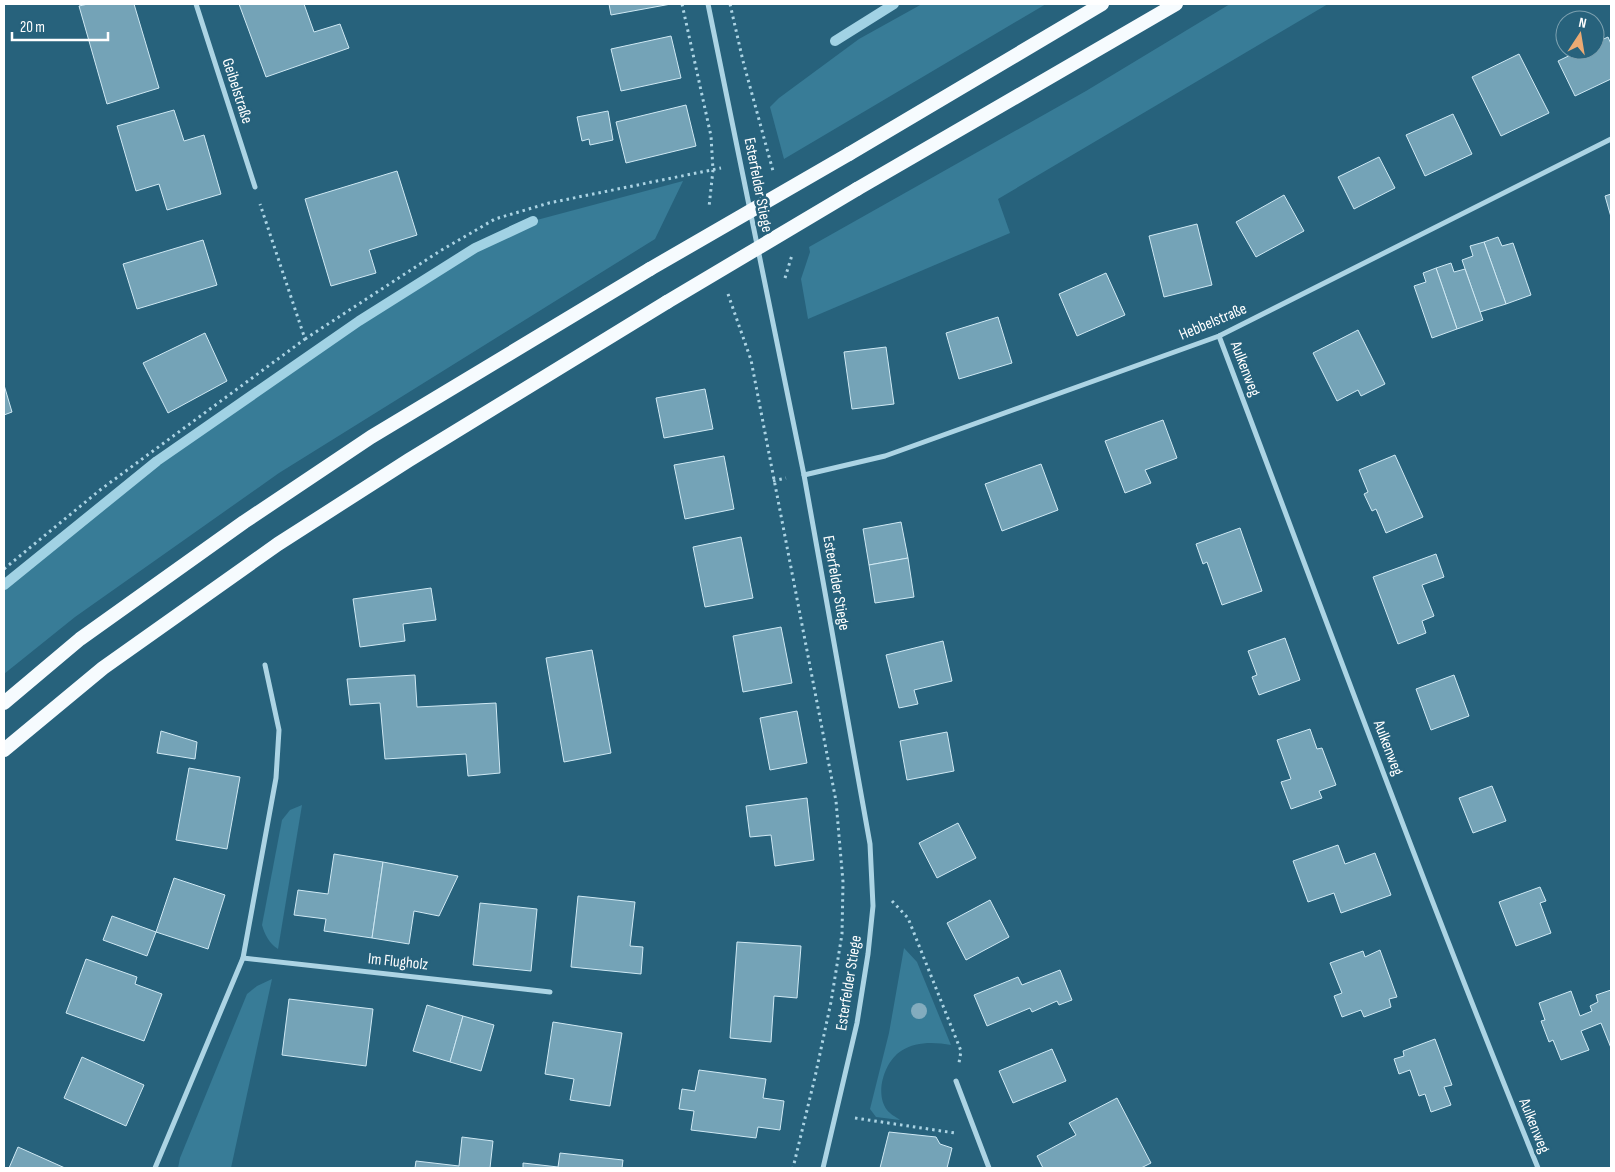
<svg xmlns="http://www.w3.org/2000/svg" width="1615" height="1172" viewBox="0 0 1615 1172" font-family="'Sofia Sans Condensed',sans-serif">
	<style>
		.green { fill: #387c97 }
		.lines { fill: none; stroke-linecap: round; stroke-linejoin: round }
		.stream { stroke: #a1d2e4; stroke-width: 10 }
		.building { fill: #74a3b7; stroke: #cfe9f4 }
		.path { stroke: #acd4e4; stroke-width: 3; stroke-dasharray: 2.5 4; stroke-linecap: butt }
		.minor { stroke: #acd4e4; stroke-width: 5 }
		.trunk { stroke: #f6fbfe; stroke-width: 14 }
		.trunk-bridge { stroke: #f6fbfe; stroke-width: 14 }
		.tree { fill: #83acbe }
		.labels { text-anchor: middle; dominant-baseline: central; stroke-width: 5; stroke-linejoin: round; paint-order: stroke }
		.street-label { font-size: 16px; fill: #fff; stroke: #27627c }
	</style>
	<rect width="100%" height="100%" fill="#27627c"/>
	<g class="green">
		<polygon points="922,4 1046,4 784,159 770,107 779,98 859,39"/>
		<polygon points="1230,4 1328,4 998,199 1010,233 808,319 801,279 810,252 809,247 1086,91"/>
		<polygon points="683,181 655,239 279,473 75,617 4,674 4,585 157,461 359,321 475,248 533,221"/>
		<path d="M302,805L278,949C269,943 265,935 262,925L282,820L290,810Z"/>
		<path d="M904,948L917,962L951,1045C935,1042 916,1041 901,1051C885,1061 874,1093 887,1110C890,1114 896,1117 900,1120L876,1117L870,1109L889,1033Z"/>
		<polygon points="272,979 231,1168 178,1168 180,1158 247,994 257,986"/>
	</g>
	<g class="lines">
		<g class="stream">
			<polyline points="835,41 894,4"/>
			<polyline points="4,585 157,461 359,321 475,248 533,221"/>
		</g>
	</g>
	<g class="building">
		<polygon points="88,4 134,4 159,88 107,104 79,6"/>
		<polygon points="239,4 304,4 314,32 340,24 349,48 266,77"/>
		<polygon points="609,4 671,4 611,15"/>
		<polygon points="671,36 681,78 621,91 611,49"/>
		<polygon points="1608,37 1611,44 1611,79 1575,96 1558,61 1581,50 1595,50 1595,43"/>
		<polygon points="1519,54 1549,113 1501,136 1472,77"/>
		<polygon points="686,105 696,146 626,163 616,122"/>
		<polygon points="174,110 184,141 204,135 221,194 167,210 159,184 136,191 117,126"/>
		<polygon points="608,111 613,140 590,145 589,139 582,141 577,117"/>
		<polygon points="1453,114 1472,154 1425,176 1406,135"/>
		<polygon points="1379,157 1395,188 1354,209 1338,177"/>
		<polygon points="397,171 417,235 369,250 376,273 331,286 305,199"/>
		<polygon points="1611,194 1611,217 1605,196"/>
		<polygon points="1284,195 1304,231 1256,257 1236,222"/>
		<polygon points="1197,224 1212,285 1164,297 1149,236"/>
		<polygon points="1498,237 1502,246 1513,243 1531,295 1506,304 1484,242"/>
		<polygon points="203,240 217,285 137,309 123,264"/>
		<polygon points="1484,242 1506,304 1480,312 1462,260 1473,256 1470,246"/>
		<polygon points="1451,263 1454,272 1465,269 1483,320 1457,329 1436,268"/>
		<polygon points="1436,268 1457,329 1432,338 1414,286 1426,282 1423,273"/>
		<polygon points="1106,273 1125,315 1077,336 1059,294"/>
		<polygon points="998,317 1012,363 959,379 946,333"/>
		<polygon points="1358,330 1385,384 1361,396 1358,390 1337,401 1313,353"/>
		<polygon points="205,333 227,381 168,413 143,363"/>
		<polygon points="886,347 894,404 852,409 844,352"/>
		<polygon points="4,385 12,412 4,415"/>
		<polygon points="705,389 713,429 664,438 656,398"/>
		<polygon points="1163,420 1177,458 1145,470 1151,483 1125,493 1105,441"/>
		<polygon points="1395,455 1423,517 1386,533 1376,509 1372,511 1364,494 1368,492 1359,470"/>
		<polygon points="724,456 734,509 685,519 674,465"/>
		<polygon points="1041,464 1058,510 1002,531 985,484"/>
		<polygon points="901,522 908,558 869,565 863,529"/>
		<polygon points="1240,528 1262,591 1222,605 1207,562 1203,564 1196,544"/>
		<polygon points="741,537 753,598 705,607 693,547"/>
		<polygon points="1436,554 1444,577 1422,585 1434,616 1422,621 1426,633 1398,644 1373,577"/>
		<polygon points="908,558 914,597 875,603 869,565"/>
		<polygon points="431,588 436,620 403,624 405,641 360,647 353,599"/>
		<polygon points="781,627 792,683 743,692 733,636"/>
		<polygon points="1285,638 1300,680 1259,695 1252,677 1257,675 1248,651"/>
		<polygon points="943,641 952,681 914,690 918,704 899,708 886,655"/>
		<polygon points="592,650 611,753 564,762 546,658"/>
		<polygon points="415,675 417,707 496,703 500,773 468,776 466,754 385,759 380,703 350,705 347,679"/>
		<polygon points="1454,675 1469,716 1431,730 1416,689"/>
		<polygon points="797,711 807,763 770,770 760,718"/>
		<polygon points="1310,729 1317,749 1322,748 1336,785 1319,791 1322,798 1291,809 1281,782 1291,779 1277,740"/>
		<polygon points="161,731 197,742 195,759 157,753"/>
		<polygon points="947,732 954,771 907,780 900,741"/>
		<polygon points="189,768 240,777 227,849 176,840"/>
		<polygon points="1492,786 1506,821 1473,833 1459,798"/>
		<polygon points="807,798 814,860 775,866 771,835 750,837 746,806"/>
		<polygon points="958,823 976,858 937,878 919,843"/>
		<polygon points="1338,845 1345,864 1375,853 1391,895 1341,913 1334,893 1308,902 1293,861"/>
		<polygon points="334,854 383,862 372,938 324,931 326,919 294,915 298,890 328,894"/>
		<polygon points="383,862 458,876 439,916 414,911 409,944 372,938"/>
		<polygon points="174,878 225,895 208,949 156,932"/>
		<polygon points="1540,887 1546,901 1540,903 1551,933 1516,946 1499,902"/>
		<polygon points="578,896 635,902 630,946 643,947 641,974 571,967"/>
		<polygon points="990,900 1009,937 966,960 947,923"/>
		<polygon points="480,903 537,909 531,971 473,965"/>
		<polygon points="112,916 156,932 147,956 103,940"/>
		<polygon points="737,942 801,946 797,998 774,996 771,1042 730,1038"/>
		<polygon points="1380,950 1397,997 1389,999 1391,1007 1364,1017 1361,1010 1342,1017 1334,996 1342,993 1330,963 1363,951 1365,957"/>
		<polygon points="86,959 137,977 135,984 162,994 144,1041 66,1013"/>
		<polygon points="1060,970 1072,1000 1059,1005 1057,1001 1032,1012 1030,1008 987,1026 974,995 1018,977 1022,985"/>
		<polygon points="1611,990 1611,1048 1601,1023 1581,1031 1589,1050 1561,1060 1553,1040 1549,1042 1541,1021 1545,1020 1539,1003 1571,991 1580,1016 1592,1011 1590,1006 1598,1002 1596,995"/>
		<polygon points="289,999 373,1009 366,1066 282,1055"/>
		<polygon points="427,1005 463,1016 450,1062 413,1051"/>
		<polygon points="463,1016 494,1025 481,1071 450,1062"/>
		<polygon points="553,1022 622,1033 610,1106 570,1100 574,1079 545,1074"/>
		<polygon points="1435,1039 1452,1085 1444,1087 1451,1105 1431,1112 1425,1094 1419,1096 1410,1070 1399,1074 1394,1059 1404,1056 1403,1051"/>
		<polygon points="1052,1049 1066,1081 1013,1103 999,1071"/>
		<polygon points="82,1057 144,1085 126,1126 64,1098"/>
		<polygon points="699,1070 766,1079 763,1098 784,1101 780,1130 758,1127 756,1138 691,1130 694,1111 679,1109 682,1089 695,1091"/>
		<polygon points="1117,1098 1151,1163 1141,1168 1043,1168 1037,1156 1076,1135 1069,1123"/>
		<polygon points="889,1132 936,1137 940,1144 952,1148 947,1168 880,1168"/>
		<polygon points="462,1137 493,1141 490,1168 415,1168 416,1161 459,1166"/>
		<polygon points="18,1147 65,1168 9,1168"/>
		<polygon points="560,1153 623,1160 622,1168 523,1168 523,1163 558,1167"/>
	</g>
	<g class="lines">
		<g class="path">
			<polyline points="682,4 711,136 713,170 709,207"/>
			<polyline points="730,4 743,61 773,171"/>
			<polyline points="785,278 792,255"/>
			<polyline points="728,294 751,360 836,801 843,882 842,934 831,1002 815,1077 793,1168"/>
			<polyline points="305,339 440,251 495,219 549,203 721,168"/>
			<polyline points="773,481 786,478"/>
			<polyline points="4,569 100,490 305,339 260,204"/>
			<polyline points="892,901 908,918 961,1051 959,1063"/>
			<polyline points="855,1118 955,1133"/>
		</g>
		<g class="minor">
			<polyline points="196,4 255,187"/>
			<polyline points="708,4 804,475 870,844 873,906 868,954 857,1023 823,1168"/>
			<path d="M1219,336C1324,614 1426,893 1538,1168"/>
			<polyline points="804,475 885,456 1219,336 1611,139"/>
			<polyline points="243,958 550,992"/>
			<polyline points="956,1081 989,1168"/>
			<polyline points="155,1168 243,958 276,778 279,730 265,665"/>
		</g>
		<g class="trunk">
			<polyline points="849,154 1102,4"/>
			<polyline points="857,189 1176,4"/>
			<polyline points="4,703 80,639 244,522 371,437 650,269"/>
			<polyline points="4,750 103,668 278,544 409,460 667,302"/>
		</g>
		<g class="trunk-bridge">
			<polyline points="650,269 849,154"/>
			<polyline points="667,302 857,189"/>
		</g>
	</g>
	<circle class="tree" cx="919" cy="1011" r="8"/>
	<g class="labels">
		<g class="street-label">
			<text transform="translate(237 91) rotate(72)">Geibelstraße</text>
			<text transform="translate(758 185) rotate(79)">Esterfelder Stiege</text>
			<text transform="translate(1213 322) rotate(-23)">Hebbelstraße</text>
			<text transform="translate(1245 369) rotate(69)">Aulkenweg</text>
			<text transform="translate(836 583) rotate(80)">Esterfelder Stiege</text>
			<text transform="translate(1388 748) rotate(69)">Aulkenweg</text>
			<text transform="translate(398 962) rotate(6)">Im Flugholz</text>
			<text transform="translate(849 983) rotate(-81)">Esterfelder Stiege</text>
			<text transform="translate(1534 1126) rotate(68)">Aulkenweg</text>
		</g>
	</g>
	<rect width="1615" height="1172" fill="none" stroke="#ffffff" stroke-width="10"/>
	<g transform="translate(1580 35) rotate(12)"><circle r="24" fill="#27627c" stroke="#7da1b0"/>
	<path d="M0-4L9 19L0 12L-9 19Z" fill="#ecaa73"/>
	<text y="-8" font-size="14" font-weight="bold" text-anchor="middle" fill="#ffffff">N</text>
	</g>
	<path d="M12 32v8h96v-8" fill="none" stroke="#ffffff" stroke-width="2.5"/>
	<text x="20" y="32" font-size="15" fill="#ffffff" stroke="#27627c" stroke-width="4" paint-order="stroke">20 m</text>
</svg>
